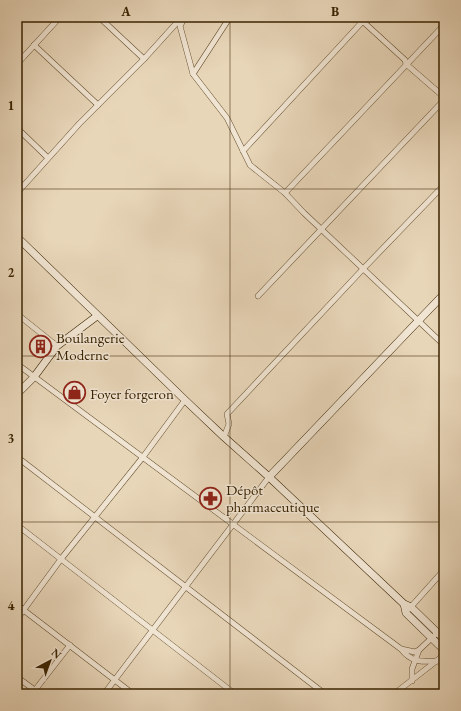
<svg xmlns="http://www.w3.org/2000/svg" width="461" height="711" viewBox="0 0 461 711" font-family="'EB Garamond',serif">
	<style>
		.lines { fill: none; stroke-linecap: round; stroke-linejoin: round }
		.street-casing { stroke: #66502f; stroke-width: 6 }
		.secondary-casing { stroke: #3a2301; stroke-width: 8 }
		.street { stroke: #f0e4d2; stroke-width: 5 }
		.secondary { stroke: #f0e4d2; stroke-width: 7 }
		.grid { fill: none; stroke: #3a2301; stroke-width: 1; stroke-opacity: 0.55 }
		.labels { text-anchor: middle; dominant-baseline: central; stroke-width: 3; stroke-linejoin: round; paint-order: stroke }
		.poi-label { font-size: 15px; fill: #3a2301; stroke: #f0e4d2; text-anchor: start }
		.neatline { fill: none; stroke: #3a2301; stroke-width: 1.5 }
		.grid-label { font-size: 13px; text-anchor: middle; font-weight: bold; fill: #3a2301 }
	</style>
	<rect width="100%" height="100%" fill="#e8d6b9"/>
	<filter id="stains"><feTurbulence type="fractalNoise" baseFrequency=".005" numOctaves="4"/><feColorMatrix values="0 0 0 0 .2 0 0 0 0 .09 0 0 0 0 .02 0 0 0 .5 -.17"/></filter>
	<radialGradient id="worn" r=".72"><stop offset=".6" stop-color="#630" stop-opacity="0"/><stop offset="1" stop-color="#630" stop-opacity=".3"/></radialGradient>
	<g class="lines">
		<defs>
			<g id="street">
				<polyline points="99,17 144,59"/>
				<polyline points="185,17 180,26 193,74 227,118 250,165 285,193 304,213 444,345"/>
				<polyline points="358,17 405,60 406,64 444,97"/>
				<polyline points="34,45 98,105"/>
				<polyline points="17,64 60,17"/>
				<polyline points="193,74 230,17"/>
				<polyline points="17,128 48,158"/>
				<polyline points="243,151 363,21"/>
				<polyline points="17,193 79,124 144,59 182,17"/>
				<polyline points="285,193 444,25"/>
				<polyline points="258,296 444,100"/>
				<polyline points="17,314 57,346"/>
				<path d="M17,364L401,649C413,665 426,661 444,661"/>
				<polyline points="224,437 229,424 227,414 363,269 444,185"/>
				<polyline points="17,457 325,694"/>
				<polyline points="17,525 235,694"/>
				<polyline points="17,605 133,694"/>
				<polyline points="409,609 444,570"/>
				<polyline points="17,619 61,559 143,457 185,400"/>
				<polyline points="401,649 415,652 419,650 437,633"/>
				<polyline points="17,677 40,694"/>
				<polyline points="412,681 412,669 419,650"/>
				<polyline points="32,694 70,645"/>
				<polyline points="104,694 269,477"/>
				<polyline points="394,694 444,655"/>
			</g>
			<g id="secondary">
				<polyline points="17,237 185,400 224,437 269,477 404,604 411,607 444,639"/>
				<polyline points="17,394 34,377 57,346 97,316"/>
				<polyline points="269,477 444,294"/>
				<polyline points="404,604 406,613 444,650"/>
			</g>
		</defs>
		<use href="#street" class="street-casing"/>
		<use href="#secondary" class="secondary-casing"/>
		<use href="#street" class="street"/>
		<use href="#secondary" class="secondary"/>
	</g>
	<path class="grid" d="M230,17V694M17,189H444M17,356H444M17,522H444"/>
	<defs>
		<symbol id="building-ring" viewBox="-11 -11 22 22"><circle r="9.5" fill="#f0e4d2" stroke="#8f2418" stroke-width="1.5"/><path d="M-4-6H4V6H1V3H-1V6H-4ZM-2.5-4.3h1.7v1.8h-1.7ZM.8-4.3h1.7v1.8H.8ZM-2.5-1h1.7V.8h-1.7ZM.8-1h1.7V.8H.8Z" fill="#8f2418"/></symbol>
		<symbol id="shop-ring" viewBox="-11 -11 22 22"><circle r="9.5" fill="#f0e4d2" stroke="#8f2418" stroke-width="1.5"/><path d="M-5-2.5h2.3a2.7 3.5 0 0 1 5.4 0H5L5.5 6h-11ZM-1.5-2.5h3a1.5 2.3 0 0 0-3 0Z" fill="#8f2418"/></symbol>
		<symbol id="pharmacy-ring" viewBox="-11 -11 22 22"><circle r="9.5" fill="#f0e4d2" stroke="#8f2418" stroke-width="1.5"/><path d="M-2-6h4v4h4v4h-4v4h-4v-4h-4v-4h4Z" fill="#8f2418"/></symbol>
	</defs>
	<g fill-rule="evenodd">
		<use href="#building-ring" x="28" y="334" width="25" height="25"/>
		<use href="#shop-ring" x="62" y="380" width="25" height="25"/>
		<use href="#pharmacy-ring" x="198" y="486" width="25" height="25"/>
	</g>
	<g class="labels">
		<g class="poi-label">
			<text x="56" y="337">Boulangerie<tspan x="56" dy="17">Moderne</tspan></text>
			<text x="90" y="393">Foyer forgeron</text>
			<text x="226" y="489">Dépôt<tspan x="226" dy="17">pharmaceutique</tspan></text>
		</g>
	</g>
	<rect width="461" height="711" fill="none" stroke="#e8d6b9" stroke-width="44"/>
	<g transform="translate(50 661) rotate(41)" stroke="#f0e4d2" stroke-width="3" paint-order="stroke">
	<path d="M0-3L7 15L0 10L-7 15Z" fill="#3a2301"/>
	<text y="-6" font-size="11" font-weight="bold" text-anchor="middle" fill="#3a2301">N</text>
	</g>
	<rect x="22" y="22" width="417" height="667" class="neatline"/>
	<g class="grid-label">
		<text x="126" y="16">A</text>
		<text x="335" y="16">B</text>
		<text x="11" y="110">1</text>
		<text x="11" y="277">2</text>
		<text x="11" y="443">3</text>
		<text x="11" y="610">4</text>
	</g>
	<rect width="100%" height="100%" filter="url(#stains)"/>
	<rect width="100%" height="100%" fill="url(#worn)"/>
</svg>
